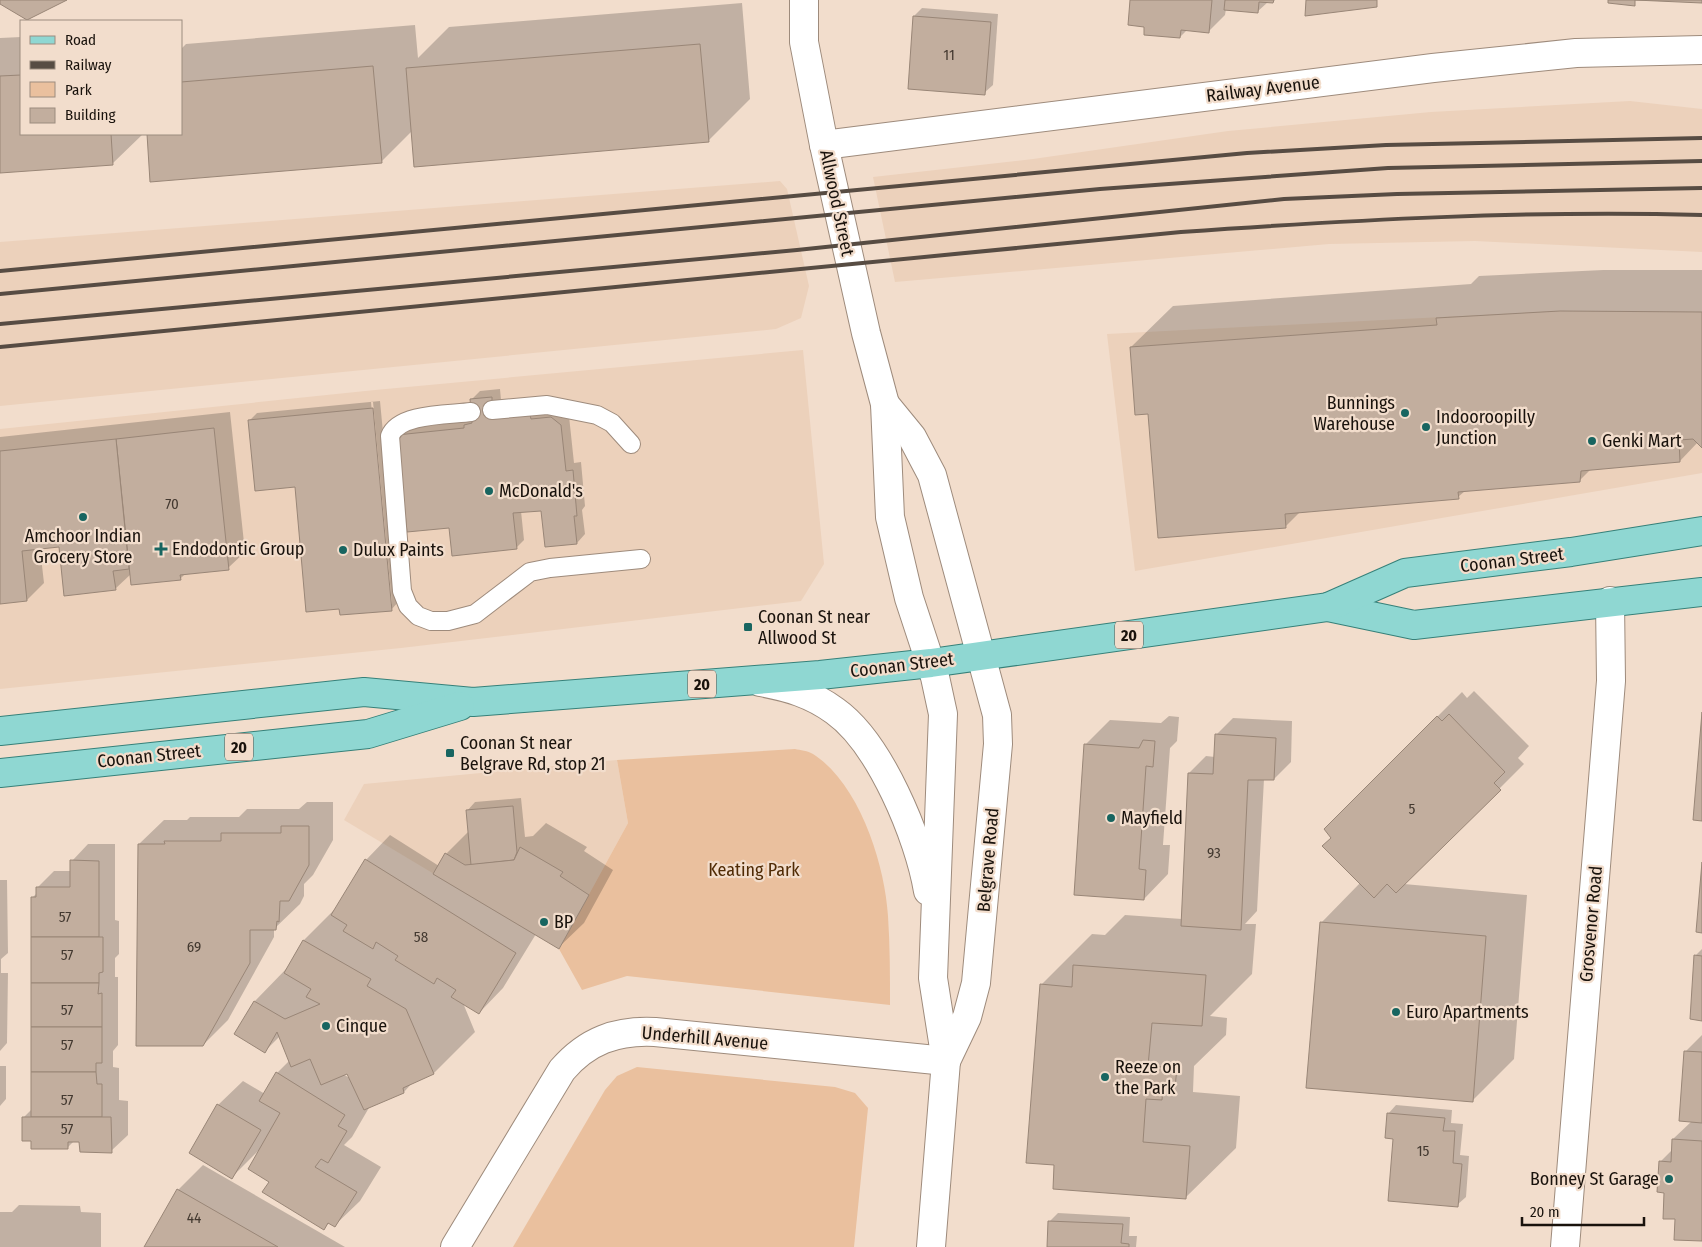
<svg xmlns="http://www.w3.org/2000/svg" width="1702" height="1247" viewBox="0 0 1702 1247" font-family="'Fira Sans Condensed',sans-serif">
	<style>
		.built { fill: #ecd1bb }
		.green { fill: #eac09e }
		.shadow { fill: #0003; fill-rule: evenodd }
		.building { fill: #c2ae9e; stroke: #998677 }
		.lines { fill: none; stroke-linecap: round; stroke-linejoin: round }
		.lane-casing { stroke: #9e8b7c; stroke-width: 20 }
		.street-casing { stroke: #9e8b7c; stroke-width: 30 }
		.primary-casing { stroke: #368079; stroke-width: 30 }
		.lane { stroke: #fff; stroke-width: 18 }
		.street { stroke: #fff; stroke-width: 28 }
		.primary { stroke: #8fd7d2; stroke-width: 28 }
		.rail { stroke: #574c43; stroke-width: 4 }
		.poi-dot { fill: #186560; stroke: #f2ddcc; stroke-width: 2 }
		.labels { text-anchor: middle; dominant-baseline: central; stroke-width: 4.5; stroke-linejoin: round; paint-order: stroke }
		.number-label { font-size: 15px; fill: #433930 }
		.shield { fill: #f2ddcc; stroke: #5a4f46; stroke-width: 1 }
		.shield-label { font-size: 16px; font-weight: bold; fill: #19120c }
		.street-label { font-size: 18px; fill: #19120c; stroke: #f2ddcc }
		.poi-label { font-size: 18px; fill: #19120c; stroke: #f2ddcc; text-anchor: start }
		.park-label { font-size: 18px; fill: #502b05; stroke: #f2ddcc }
	</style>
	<rect width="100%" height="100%" fill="#f2ddcc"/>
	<g class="built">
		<polygon points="1630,101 1702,109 1702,252 1475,241 1329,244 895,282 873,177 1033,159 1228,131 1431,112"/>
		<polygon points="780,181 787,189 809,286 801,318 776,329 0,406 0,242"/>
		<polygon points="1560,311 1702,312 1702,473 1135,571 1107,334"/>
		<polygon points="803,350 824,564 801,601 401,648 0,689 0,429 375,390"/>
		<polygon points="617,760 628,823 559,949 344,820 364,784"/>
	</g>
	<g class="green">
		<path d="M795,749C800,750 808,751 813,754C859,783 885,864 888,916C890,946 890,975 890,1005L627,976L582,990L559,949L628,823L617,760Z"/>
		<polygon points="637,1067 835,1087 855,1093 868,1108 854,1247 513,1247 605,1090 617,1076"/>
	</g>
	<g class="shadow">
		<polygon points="1132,0 1275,0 1268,2 1257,12 1226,9 1225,15 1208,32 1187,30 1180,37 1146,26"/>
		<polygon points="742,3 750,99 708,141 412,131 381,162 152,181 148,134 181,134 181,49 186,44 415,25 418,58 449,27"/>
		<polygon points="922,8 998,14 993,85 984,93 909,88 914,16"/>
		<polygon points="21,37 21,134 143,134 113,163 0,172 0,38"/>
		<polygon points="1603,270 1702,270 1702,446 1698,442 1680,461 1591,469 1579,481 1465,491 1458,497 1301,511 1285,527 1149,413 1131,347 1173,306 1471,284 1479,276"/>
		<polygon points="500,389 502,411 538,407 569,416 574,463 581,462 585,506 582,510 585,534 577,543 542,509 521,511 524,540 516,548 450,526 399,436 407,428 470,421 473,418 471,400 480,391"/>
		<path d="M380,401L399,601L391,610L249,421L257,413ZM371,402H373L392,604H390Z"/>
		<polygon points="230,412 245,552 228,568 186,573 180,579 131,574 115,589 60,545 40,548 44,583 27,600 0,603 0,437"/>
		<polygon points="1474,691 1529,746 1518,758 1524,764 1404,884 1527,895 1514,1059 1472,1101 1321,923 1360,883 1333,838 1325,829 1462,692 1467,698"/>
		<polygon points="1169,716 1179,717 1177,741 1170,748 1163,845 1170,845 1168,874 1144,899 1085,745 1110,720 1161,723"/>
		<polygon points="1233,718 1292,721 1291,762 1274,779 1264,779 1257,911 1245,924 1256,924 1252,974 1210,1016 1227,1018 1226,1035 1194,1066 1193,1092 1240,1096 1236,1148 1185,1198 1056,1164 1041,985 1092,934 1105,935 1125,915 1182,919 1189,773 1206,756 1215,757 1216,735"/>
		<path d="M521,798L525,837L533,836L546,823L587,847L584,851L613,870L584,923L559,947L536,934L503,988L479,1013L463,1003L475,1032L434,1073L413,1082L404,1092L370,1106L352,1137L344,1145L381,1167L360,1201L335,1225L330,1222L324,1228L270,1181L260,1149L232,1177L218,1105L243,1081L265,1094L277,1073L290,1060L280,1036L265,1051L255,1001L288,967L304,940L336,908L366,860L390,835L439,866L446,854L469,831L467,811L475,802ZM348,1072L351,1079L343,1074Z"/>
		<polygon points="307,802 333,802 333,840 313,875 304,884 304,896 300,904 274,929 274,937 228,1020 203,1045 139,844 164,820 187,820 190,817 239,817 247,809 299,809"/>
		<polygon points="88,844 115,844 115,920 119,921 119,954 115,958 115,977 118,977 118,1045 113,1051 113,1067 119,1068 119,1100 128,1101 128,1135 111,1151 81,1141 74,1141 67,1148 33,1140 23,1118 33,1108 32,898 37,893 37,888 54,871 71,871 72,861"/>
		<polygon points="0,880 7,880 8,953 1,959 1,973 8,973 7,1043 0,1051"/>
		<polygon points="1702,949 1702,1019 1695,956"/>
		<polygon points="1702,1035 1702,1240 1676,1218 1666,1192 1660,1162 1673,1149 1673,1139 1692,1121 1685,1052"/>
		<polygon points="0,1066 6,1066 6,1099 0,1106"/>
		<polygon points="1396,1105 1452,1110 1451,1123 1463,1124 1460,1155 1469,1156 1466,1197 1457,1205 1395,1138 1388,1114"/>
		<polygon points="203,1165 345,1247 147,1247 178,1190"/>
		<polygon points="19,1205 80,1206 81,1212 101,1213 101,1247 0,1247 0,1212 12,1212"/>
		<polygon points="1058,1213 1130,1217 1129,1236 1137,1236 1136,1247 1048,1247 1050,1221"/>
	</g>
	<g class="building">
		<polygon points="0,0 67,0 27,20 0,4"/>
		<polygon points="1130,0 1212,0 1209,33 1181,30 1180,38 1144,35 1144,27 1128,25"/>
		<polygon points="1225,0 1274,0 1273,3 1259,2 1258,13 1224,10"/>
		<polygon points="1306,0 1377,0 1377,7 1305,16"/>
		<polygon points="1608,0 1702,0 1702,3 1635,0 1635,6 1608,3"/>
		<polygon points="913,16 991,22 985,95 908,89"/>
		<polygon points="700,44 709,142 414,167 406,68"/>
		<polygon points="373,66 382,163 150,182 147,134 181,134 181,82"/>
		<polygon points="21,75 21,134 111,134 113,165 0,173 0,76"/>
		<polygon points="1560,311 1702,312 1702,448 1693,439 1679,440 1680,462 1581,471 1580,482 1458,492 1459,499 1285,514 1286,528 1158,538 1148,414 1135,415 1130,347 1437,325 1436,318"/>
		<polygon points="492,397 492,410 530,415 531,419 551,417 561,425 566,471 573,470 577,516 574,516 577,544 545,547 541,511 513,513 517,549 452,556 449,528 407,532 397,435 464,428 464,425 472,423 470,399"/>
		<polygon points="373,408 392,611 340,615 339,609 306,612 295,487 255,491 248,420"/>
		<polygon points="214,428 229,570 180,575 181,580 131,585 116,439"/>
		<polygon points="116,439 129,569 113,571 116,590 64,596 59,547 22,551 27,601 0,604 0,451"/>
		<polygon points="1702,712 1702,821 1693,820"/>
		<polygon points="1449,714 1505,772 1494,783 1501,790 1396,893 1387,884 1374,898 1322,846 1331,838 1324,829 1437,716 1442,721"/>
		<polygon points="1215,734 1276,738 1274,780 1248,780 1241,930 1181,926 1188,773 1213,774"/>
		<polygon points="1143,740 1155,741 1153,767 1146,766 1139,869 1146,870 1144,900 1074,895 1084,744 1139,748"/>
		<polygon points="513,806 517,852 514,860 471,865 466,810"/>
		<polygon points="281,826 309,826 309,865 289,901 280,901 279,922 277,921 276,930 250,930 250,963 203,1046 136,1046 138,844 165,844 164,841 221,841 221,833 281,833"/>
		<polygon points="520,847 563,872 560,876 589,895 559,949 433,874 445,853 465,865 514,860"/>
		<polygon points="365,859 516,953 479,1014 451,997 456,990 437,978 434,984 395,960 398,956 376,942 373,949 343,931 347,925 331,915"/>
		<polygon points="70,860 99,861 99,937 31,937 31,897 36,897 36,887 70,887"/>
		<polygon points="1702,862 1702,933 1696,932"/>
		<polygon points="1320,922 1486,936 1473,1102 1306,1088"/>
		<polygon points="31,937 103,937 103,972 99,973 99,983 31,983"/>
		<polygon points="303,940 371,979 367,986 406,1009 434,1074 403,1088 404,1093 364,1110 347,1074 321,1085 310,1059 291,1067 277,1032 265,1053 234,1034 254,1001 285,1019 320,1004 306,997 311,989 284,973"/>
		<polygon points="1694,955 1702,956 1702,1021 1690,1019"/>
		<polygon points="1073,965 1206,975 1202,1026 1152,1023 1148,1066 1177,1068 1175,1087 1163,1086 1162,1100 1146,1099 1143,1142 1190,1146 1186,1199 1053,1189 1054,1165 1026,1163 1040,984 1072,987"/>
		<polygon points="31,983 99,983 98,994 102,993 102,1027 31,1027"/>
		<polygon points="31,1027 102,1027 102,1063 96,1063 96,1072 31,1072"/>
		<polygon points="1684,1051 1702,1052 1702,1123 1679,1121"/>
		<polygon points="31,1072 96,1072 97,1084 102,1084 102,1117 31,1117"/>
		<polygon points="276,1072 345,1115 338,1126 347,1131 328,1163 321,1159 315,1167 357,1192 335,1227 328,1223 324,1230 262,1192 269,1182 248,1169 280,1113 259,1101"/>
		<polygon points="217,1104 261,1130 232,1179 189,1153"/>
		<polygon points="1387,1113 1445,1118 1443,1131 1455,1131 1453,1163 1462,1164 1458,1207 1388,1201 1393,1139 1385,1138"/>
		<polygon points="22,1117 111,1117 112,1153 80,1152 79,1142 68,1142 68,1149 31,1149 31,1141 22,1141"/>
		<polygon points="1672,1139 1702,1141 1702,1241 1674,1240 1675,1219 1663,1219 1664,1193 1657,1192 1659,1161 1671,1162"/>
		<polygon points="177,1189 278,1247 144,1247"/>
		<polygon points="1048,1221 1123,1224 1121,1243 1129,1244 1129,1247 1047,1247"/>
	</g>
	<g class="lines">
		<defs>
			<g id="lane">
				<polyline points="492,410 547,405 597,415 612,423 631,444"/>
				<path d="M471,412C449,415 399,413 390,436L402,591L408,606L418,616L431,621H448L475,614L530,572L550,568L641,559"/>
			</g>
			<g id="street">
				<polyline points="804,0 804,42 824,145 866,333 885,404 890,517 909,598 935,677 943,714 933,978 946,1061 931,1247"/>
				<polyline points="824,145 1433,68 1576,53 1702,50"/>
				<polyline points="885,404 912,437 932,475 997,715 998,744 976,983 967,1017 946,1061"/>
				<path d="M760,682C788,687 812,694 835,711C880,743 919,837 928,891"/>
				<path d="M455,1247L562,1070C587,1041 616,1030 655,1032L946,1061"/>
				<polyline points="1565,1247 1611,681 1610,601"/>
			</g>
			<g id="primary">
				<polyline points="1328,607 1414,625 1702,592"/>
				<polyline points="0,731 364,692 473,702 820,675 931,663 1328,607 1405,573 1571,552 1702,531"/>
				<polyline points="0,773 368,734 460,706"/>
			</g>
		</defs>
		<use href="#lane" class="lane-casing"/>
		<use href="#street" class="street-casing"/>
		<use href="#primary" class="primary-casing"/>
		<use href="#lane" class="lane"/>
		<use href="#street" class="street"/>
		<use href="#primary" class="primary"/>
		<g class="rail">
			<polyline points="0,271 1247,153 1386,145 1702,138"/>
			<polyline points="0,294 1100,189 1388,168 1702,161"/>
			<polyline points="0,324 797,250 1284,199 1397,194 1702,188"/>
			<path d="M0,347L1181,232C1354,220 1528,210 1702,215"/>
		</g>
	</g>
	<g class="poi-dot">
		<circle cx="1405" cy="413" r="5"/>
		<circle cx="1426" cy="427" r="5"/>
		<circle cx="1592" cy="441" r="5"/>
		<circle cx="489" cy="491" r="5"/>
		<circle cx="83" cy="517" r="5"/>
		<path d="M158.5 541.5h5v5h5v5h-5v5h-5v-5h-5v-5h5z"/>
		<circle cx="343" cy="550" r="5"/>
		<rect x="743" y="622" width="10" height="10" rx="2.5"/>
		<rect x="445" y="748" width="10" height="10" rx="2.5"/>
		<circle cx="1111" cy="818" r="5"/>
		<circle cx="544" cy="922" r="5"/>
		<circle cx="1396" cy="1012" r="5"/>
		<circle cx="326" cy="1026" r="5"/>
		<circle cx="1105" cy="1077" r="5"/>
		<circle cx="1669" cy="1179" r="5"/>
	</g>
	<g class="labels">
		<g class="number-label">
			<text x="949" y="55">11</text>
			<text x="172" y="504">70</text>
			<text x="1412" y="809">5</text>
			<text x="1214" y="853">93</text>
			<text x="65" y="917">57</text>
			<text x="421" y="937">58</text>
			<text x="194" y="947">69</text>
			<text x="67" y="955">57</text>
			<text x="67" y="1010">57</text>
			<text x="67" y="1045">57</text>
			<text x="67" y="1100">57</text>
			<text x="67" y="1129">57</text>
			<text x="1423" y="1151">15</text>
			<text x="194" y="1218">44</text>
		</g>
		<g class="shield">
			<rect x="1115" y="621.5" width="28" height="27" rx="4"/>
			<rect x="688" y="670.5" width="28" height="27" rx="4"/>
			<rect x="225" y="733.5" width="28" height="27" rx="4"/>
		</g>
		<g class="shield-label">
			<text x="1129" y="635">20</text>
			<text x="702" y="684">20</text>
			<text x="239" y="747">20</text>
		</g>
		<g class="street-label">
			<text transform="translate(1263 89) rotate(-7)">Railway Avenue</text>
			<text transform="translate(837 203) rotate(78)">Allwood Street</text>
			<text transform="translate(1512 560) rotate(-7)">Coonan Street</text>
			<text transform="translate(902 665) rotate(-7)">Coonan Street</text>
			<text transform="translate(149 756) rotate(-6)">Coonan Street</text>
			<text transform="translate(988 860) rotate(-85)">Belgrave Road</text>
			<text transform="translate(1591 924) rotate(-85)">Grosvenor Road</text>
			<text transform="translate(705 1038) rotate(5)">Underhill Avenue</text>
		</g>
		<g class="poi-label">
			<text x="1395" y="403" text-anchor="end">Bunnings<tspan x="1395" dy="21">Warehouse</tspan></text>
			<text x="1436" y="417">Indooroopilly<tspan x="1436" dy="21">Junction</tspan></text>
			<text x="1602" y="441">Genki Mart</text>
			<text x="499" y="491">McDonald's</text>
			<text x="83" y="536" text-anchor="middle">Amchoor Indian<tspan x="83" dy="21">Grocery Store</tspan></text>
			<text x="172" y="549">Endodontic Group</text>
			<text x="353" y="550">Dulux Paints</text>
			<text x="758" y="617">Coonan St near<tspan x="758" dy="21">Allwood St</tspan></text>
			<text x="460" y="743">Coonan St near<tspan x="460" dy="21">Belgrave Rd, stop 21</tspan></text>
			<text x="1121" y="818">Mayfield</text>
			<text x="554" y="922">BP</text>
			<text x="1406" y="1012">Euro Apartments</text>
			<text x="336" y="1026">Cinque</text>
			<text x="1115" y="1067">Reeze on<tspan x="1115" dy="21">the Park</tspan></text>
			<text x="1659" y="1179" text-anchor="end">Bonney St Garage</text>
		</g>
		<g class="park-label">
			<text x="754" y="870">Keating Park</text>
		</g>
	</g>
	<rect x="20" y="20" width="162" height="115" fill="#f2ddcc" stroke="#9b8c7f"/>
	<rect x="30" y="36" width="25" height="8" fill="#8fd7d2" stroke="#9b8c7f"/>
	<text x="65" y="45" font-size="15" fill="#19120c">Road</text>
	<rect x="30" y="61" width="25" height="8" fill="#574c43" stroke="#9b8c7f"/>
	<text x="65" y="70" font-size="15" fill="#19120c">Railway</text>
	<rect x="30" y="82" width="25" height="15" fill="#eac09e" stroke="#9b8c7f"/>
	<text x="65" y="95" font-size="15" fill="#19120c">Park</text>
	<rect x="30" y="108" width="25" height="15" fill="#c2ae9e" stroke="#9b8c7f"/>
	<text x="65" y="120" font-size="15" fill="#19120c">Building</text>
	<path d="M1522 1217v8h122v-8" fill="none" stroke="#19120c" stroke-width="2.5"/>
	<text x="1530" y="1217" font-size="15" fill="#19120c" stroke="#f2ddcc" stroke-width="4" paint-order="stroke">20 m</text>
</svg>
